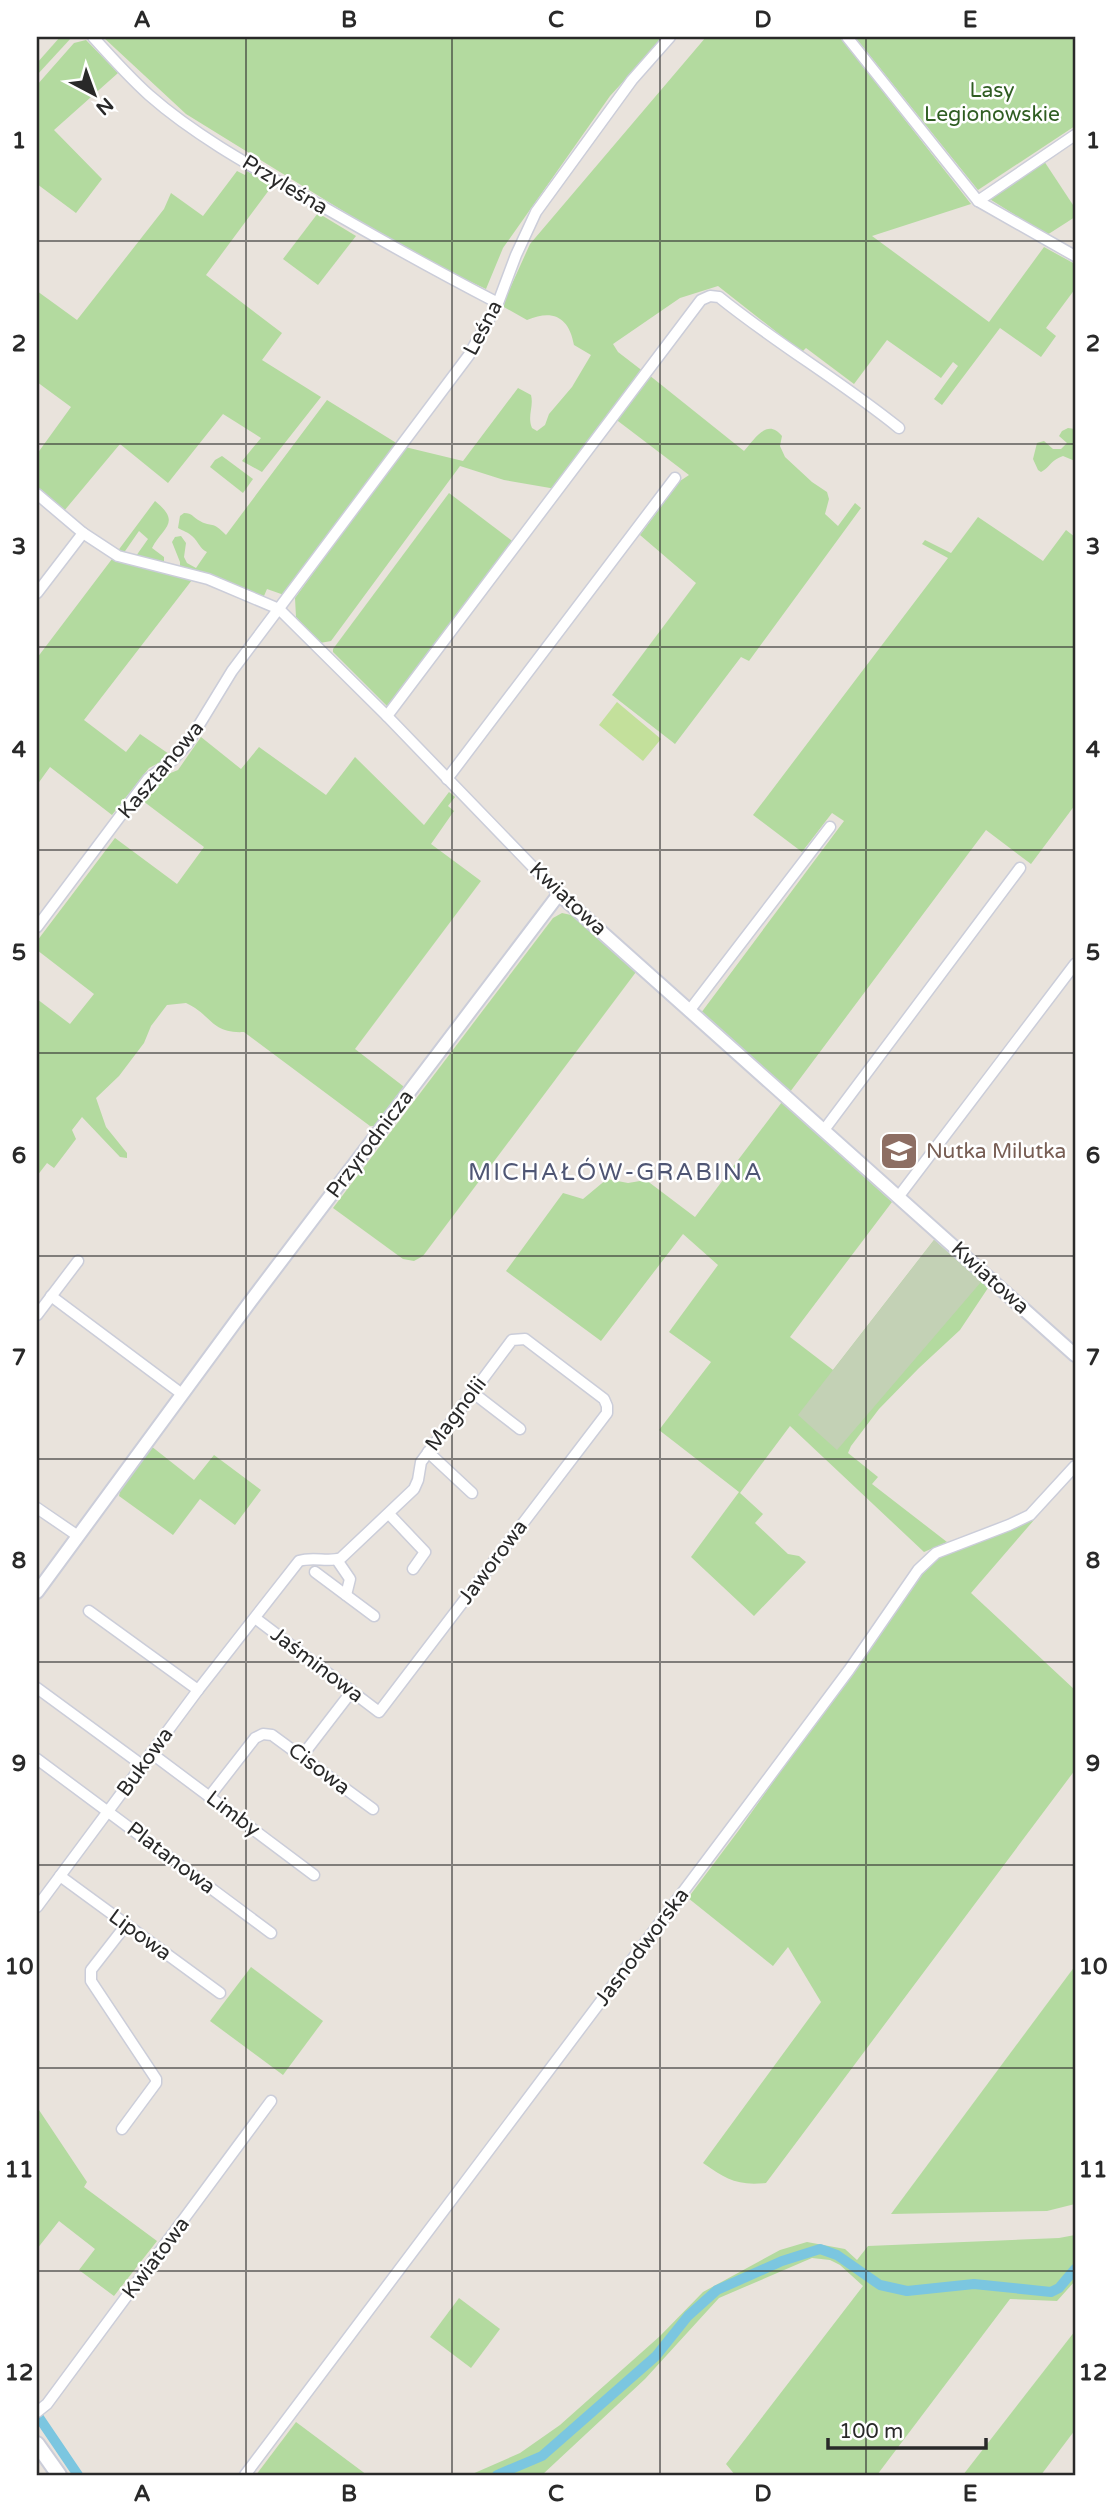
<svg xmlns="http://www.w3.org/2000/svg" width="1112" height="2512" viewBox="0 0 1112 2512" font-family="'Varela Round',sans-serif">
	<style>
		.green { fill: #b3da9f }
		.cemetery { fill: #c3d1b5 }
		.pitch { fill: #c3e09b }
		.lines { fill: none; stroke-linecap: round; stroke-linejoin: round }
		.canal { stroke: #7bc6e0; stroke-width: 10 }
		.minor-casing { stroke: #cbcdd9; stroke-width: 13 }
		.tertiary-casing { stroke: #cbcdd9; stroke-width: 16 }
		.secondary-casing { stroke: #cbcdd9; stroke-width: 18 }
		.minor { stroke: #fff; stroke-width: 10 }
		.tertiary { stroke: #fff; stroke-width: 12 }
		.secondary { stroke: #fff; stroke-width: 14 }
		.grid { fill: none; stroke: #292929; stroke-width: 2; stroke-opacity: 0.55 }
		.labels { text-anchor: middle; dominant-baseline: central; stroke-width: 5; stroke-linejoin: round; paint-order: stroke }
		.park-label { font-size: 21px; fill: #2f5d22; stroke: #fff }
		.street-label { font-size: 21px; fill: #292929; stroke: #fff }
		.education-label { font-size: 21px; fill: #785e54; stroke: #fff; text-anchor: start }
		.quarter-label { font-size: 24px; letter-spacing: 2px; fill: #4f5674; stroke: #fff }
		.neatline { fill: none; stroke: #292929; stroke-width: 2.5 }
		.grid-label { font-size: 23px; text-anchor: middle; font-weight: bold; fill: #292929 }
	</style>
	<rect width="100%" height="100%" fill="#e9e3dc"/>
	<g class="green">
		<polygon points="60,37 72,37 37,75 37,63"/>
		<polygon points="103,37 664,37 610,96 503,248 486,289 416,256 186,114"/>
		<path d="M706,37H840L971,204L872,236L989,322L1044,247L1075,264V289L1046,328L1056,336L1041,357L1000,328L942,405L934,399L958,366L953,362L941,378L887,340L854,384L806,348L802,352L718,286L680,298L613,344L618,352L644,372L556,489L504,480L460,466L331,641L320,643L296,617L295,598L405,447L463,461L518,388L531,395C534,407 527,416 532,428L537,431L545,425L549,414L572,387L591,355L574,345C569,317 553,309 527,320L502,306L530,244Z"/>
		<polygon points="855,37 1075,37 1075,126 978,190"/>
		<polygon points="86,40 118,73 54,130 102,179 76,213 37,184 37,85 74,43"/>
		<polygon points="1044,161 1075,208 1075,217 1047,235 988,198"/>
		<polygon points="237,171 245,175 247,171 272,186 206,275 282,333 262,360 321,397 262,472 242,461 261,438 223,414 168,483 120,444 64,511 46,498 47,495 37,486 37,454 71,407 37,382 37,291 77,320 164,209 171,193 203,216"/>
		<polygon points="318,213 356,236 318,285 283,259"/>
		<path d="M649,375L744,451C754,440 767,417 782,436L780,446L785,457L812,482L827,492L829,499L825,514L838,526L855,503L861,508L749,661L741,657L675,744L612,695L696,583L640,535L680,481L689,475L614,418Z"/>
		<path d="M327,400L398,444L284,595L267,589L264,596L180,567V562L172,542L175,537L181,536L186,543L184,557L187,563L196,568L207,552C199,548 199,542 192,536C188,532 183,531 178,528L180,516L184,513C193,513 192,517 200,521C212,528 212,520 226,535Z"/>
		<path d="M1068,428L1075,429V461L1063,456C1049,461 1051,467 1041,472L1038,470L1033,459L1037,443L1044,441L1053,449H1061L1067,443L1059,436L1062,431Z"/>
		<polygon points="222,456 253,479 243,493 210,467 215,460"/>
		<polygon points="449,493 515,543 389,708 333,652 333,649"/>
		<path d="M155,501C182,523 163,527 152,548L164,557V564L136,556L148,539L139,531L123,554L117,552Z"/>
		<polygon points="978,517 1043,561 1066,530 1075,537 1075,805 1031,864 986,830 790,1092 701,1013 844,821 832,813 802,852 753,815 948,558 922,544 925,540 951,553"/>
		<polygon points="112,559 192,580 84,720 126,752 140,734 169,754 170,757 149,768 112,815 50,767 37,785 37,658"/>
		<path d="M201,737L241,769L259,747L326,795L355,757L424,825L449,792L455,797L448,806L454,811L431,844L481,881L355,1049L403,1086L404,1089L376,1126H370L244,1032C211,1034 211,1014 186,1003L167,1005L151,1026L144,1043L119,1076L96,1098L106,1127L127,1153V1158L120,1157L82,1117L72,1130L76,1139L54,1168L47,1163L37,1176V999L70,1024L94,994L37,950V941L115,838L177,884L204,847L143,801L163,776L178,770Z"/>
		<polygon points="562,913 571,915 579,921 636,972 423,1256 414,1261 403,1259 333,1208 553,918"/>
		<polygon points="782,1102 892,1202 790,1337 833,1370 934,1240 988,1288 960,1330 919,1368 879,1409 851,1446 848,1453 878,1477 872,1484 947,1542 924,1552 790,1426 740,1493 763,1514 755,1523 788,1554 799,1556 806,1562 754,1616 691,1557 739,1492 659,1430 711,1362 669,1332 718,1265 683,1234 601,1341 506,1271 563,1193 583,1199 607,1179 628,1183 646,1180 695,1217"/>
		<polygon points="151,1446 194,1480 214,1455 261,1490 235,1525 200,1499 173,1535 119,1496 121,1487"/>
		<path d="M1034,1520L971,1593L1075,1690V1770L766,2183C737,2186 726,2179 703,2163L821,2002L788,1947L773,1966L688,1898L739,1830L931,1559Z"/>
		<polygon points="1075,1966 1075,2204 1047,2211 891,2214"/>
		<polygon points="251,1967 323,2021 283,2075 210,2021"/>
		<polygon points="37,2107 87,2182 84,2187 157,2241 114,2296 79,2270 95,2249 59,2221 37,2249"/>
		<polygon points="1075,2235 1075,2281 1057,2301 1010,2299 877,2475 735,2475 726,2464 863,2286 840,2265 830,2260 812,2258 719,2298 645,2379 542,2475 470,2475 520,2453 560,2425 660,2336 703,2292 780,2250 807,2242 845,2249 857,2260 868,2246 1059,2238"/>
		<polygon points="459,2298 500,2329 471,2368 430,2337"/>
		<polygon points="1075,2331 1075,2430 1041,2475 963,2475"/>
		<polygon points="296,2422 367,2475 256,2475"/>
	</g>
	<polygon class="cemetery" points="934,1240 981,1282 837,1450 798,1415"/>
	<polygon class="pitch" points="617,702 661,739 643,761 599,725"/>
	<g class="lines">
		<g class="canal">
			<polyline points="38,2416 78,2475"/>
			<polyline points="497,2475 542,2456 656,2356 688,2316 717,2290 782,2261 820,2249 837,2255 880,2285 907,2291 974,2284 1051,2292 1059,2288 1075,2269"/>
		</g>
		<defs>
			<g id="minor">
				<path d="M93,37C111,57 129,77 149,95C199,139 262,172 320,205C379,239 438,272 498,303"/>
				<polyline points="847,37 978,201 1075,256"/>
				<polyline points="978,201 1075,135"/>
				<polyline points="37,494 83,533 118,556 208,579 279,609 387,716 559,894"/>
				<polyline points="37,593 83,533"/>
				<path d="M387,716L701,300L710,296L719,297C777,344 841,381 899,428"/>
				<polyline points="447,779 675,478"/>
				<polyline points="37,927 148,779 173,760 188,743 232,671 469,355 498,303 516,255 536,212 632,80 670,37"/>
				<polyline points="689,1011 830,827"/>
				<polyline points="824,1130 1020,868"/>
				<polyline points="899,1196 1075,964"/>
				<polyline points="51,1296 182,1394"/>
				<polyline points="37,1315 78,1261"/>
				<polyline points="472,1392 520,1429"/>
				<polyline points="428,1452 472,1493"/>
				<polyline points="37,1508 78,1536"/>
				<polyline points="389,1514 425,1552 413,1569"/>
				<polyline points="337,1560 350,1579 346,1595"/>
				<polyline points="315,1572 374,1616"/>
				<polyline points="89,1611 198,1690"/>
				<polyline points="37,1688 142,1765"/>
				<polyline points="151,1753 314,1875"/>
				<polyline points="302,1756 352,1691"/>
				<polyline points="37,1759 271,1933"/>
				<polyline points="209,1797 255,1738 263,1734 272,1735 373,1809"/>
				<polyline points="60,1876 220,1993"/>
				<path d="M37,1907L198,1690L299,1561C314,1556 328,1563 341,1558L414,1489L418,1480L421,1462L512,1340L525,1339L604,1399L607,1406V1413L379,1712L255,1618"/>
				<polyline points="122,2129 156,2083 156,2079 91,1981 91,1970 126,1925"/>
				<polyline points="37,2412 47,2404 271,2101"/>
				<polyline points="245,2475 743,1812 849,1670 918,1570 936,1553 1009,1525 1030,1515 1075,1466"/>
			</g>
			<polyline id="tertiary" points="37,1592 250,1302 559,894 1075,1355"/>
			<polyline id="secondary" points="37,2444 59,2475"/>
		</defs>
		<use href="#minor" class="minor-casing"/>
		<use href="#tertiary" class="tertiary-casing"/>
		<use href="#secondary" class="secondary-casing"/>
		<use href="#minor" class="minor"/>
		<use href="#tertiary" class="tertiary"/>
		<use href="#secondary" class="secondary"/>
	</g>
	<path class="grid" d="M246,37V2475M452,37V2475M660,37V2475M866,37V2475M37,241H1075M37,444H1075M37,647H1075M37,850H1075M37,1053H1075M37,1256H1075M37,1459H1075M37,1662H1075M37,1865H1075M37,2068H1075M37,2271H1075"/>
	<defs>
		<symbol id="school-square" viewBox="-11 -11 22 22"><rect x="-9" y="-9" width="18" height="18" rx="4" fill="#8d6e63" stroke="#fff"/><path d="M0-5L7-2L0 1L-7-2ZM-4 1L0 2.5L4 1V4Q0 6-4 4Z" fill="#fff"/></symbol>
	</defs>
	<g fill-rule="evenodd">
		<use href="#school-square" x="877" y="1129" width="44" height="44"/>
	</g>
	<g class="labels">
		<g class="park-label">
			<text x="992" y="90">Lasy<tspan x="992" dy="24">Legionowskie</tspan></text>
		</g>
		<g class="street-label">
			<text transform="translate(285 185) rotate(31)">Przyleśna</text>
			<text transform="translate(483 328) rotate(-62)">Leśna</text>
			<text transform="translate(161 770) rotate(-50)">Kasztanowa</text>
			<text transform="translate(568 899) rotate(43)">Kwiatowa</text>
			<text transform="translate(370 1144) rotate(-53)">Przyrodnicza</text>
			<text transform="translate(990 1278) rotate(42)">Kwiatowa</text>
			<text transform="translate(456 1414) rotate(-53)">Magnolii</text>
			<text transform="translate(493 1562) rotate(-53)">Jaworowa</text>
			<text transform="translate(317 1665) rotate(37)">Jaśminowa</text>
			<text transform="translate(145 1762) rotate(-54)">Bukowa</text>
			<text transform="translate(319 1769) rotate(37)">Cisowa</text>
			<text transform="translate(233 1814) rotate(37)">Limby</text>
			<text transform="translate(171 1858) rotate(37)">Platanowa</text>
			<text transform="translate(140 1935) rotate(36)">Lipowa</text>
			<text transform="translate(642 1947) rotate(-53)">Jasnodworska</text>
			<text transform="translate(156 2258) rotate(-53)">Kwiatowa</text>
		</g>
		<g class="education-label">
			<text x="926" y="1151">Nutka Milutka</text>
		</g>
		<g class="quarter-label">
			<text x="616" y="1172">MICHAŁÓW-GRABINA</text>
		</g>
	</g>
	<rect width="1112" height="2512" fill="none" stroke="#ffffff" stroke-width="77"/>
	<g transform="translate(94 94) rotate(139)" stroke="#ffffff" stroke-width="5" paint-order="stroke">
	<path d="M0-5L12 26L0 18L-12 26Z" fill="#292929"/>
	<text y="-10" font-size="19" font-weight="bold" text-anchor="middle" fill="#292929">N</text>
	</g>
	<path d="M828 2438v10h158v-10" fill="none" stroke="#292929" stroke-width="3.5"/>
	<text x="839" y="2438" font-size="21" fill="#292929" stroke="#ffffff" stroke-width="5" paint-order="stroke">100 m</text>
	<rect x="38" y="38" width="1036" height="2436" class="neatline"/>
	<g class="grid-label">
		<text x="142" y="27">A</text>
		<text x="349" y="27">B</text>
		<text x="556" y="27">C</text>
		<text x="763" y="27">D</text>
		<text x="970" y="27">E</text>
		<text x="19" y="148">1</text>
		<text x="1093" y="148">1</text>
		<text x="19" y="351">2</text>
		<text x="1093" y="351">2</text>
		<text x="19" y="554">3</text>
		<text x="1093" y="554">3</text>
		<text x="19" y="757">4</text>
		<text x="1093" y="757">4</text>
		<text x="19" y="960">5</text>
		<text x="1093" y="960">5</text>
		<text x="19" y="1163">6</text>
		<text x="1093" y="1163">6</text>
		<text x="19" y="1365">7</text>
		<text x="1093" y="1365">7</text>
		<text x="19" y="1568">8</text>
		<text x="1093" y="1568">8</text>
		<text x="19" y="1771">9</text>
		<text x="1093" y="1771">9</text>
		<text x="19" y="1974">10</text>
		<text x="1093" y="1974">10</text>
		<text x="19" y="2177">11</text>
		<text x="1093" y="2177">11</text>
		<text x="19" y="2380">12</text>
		<text x="1093" y="2380">12</text>
		<text x="142" y="2501">A</text>
		<text x="349" y="2501">B</text>
		<text x="556" y="2501">C</text>
		<text x="763" y="2501">D</text>
		<text x="970" y="2501">E</text>
	</g>
</svg>
